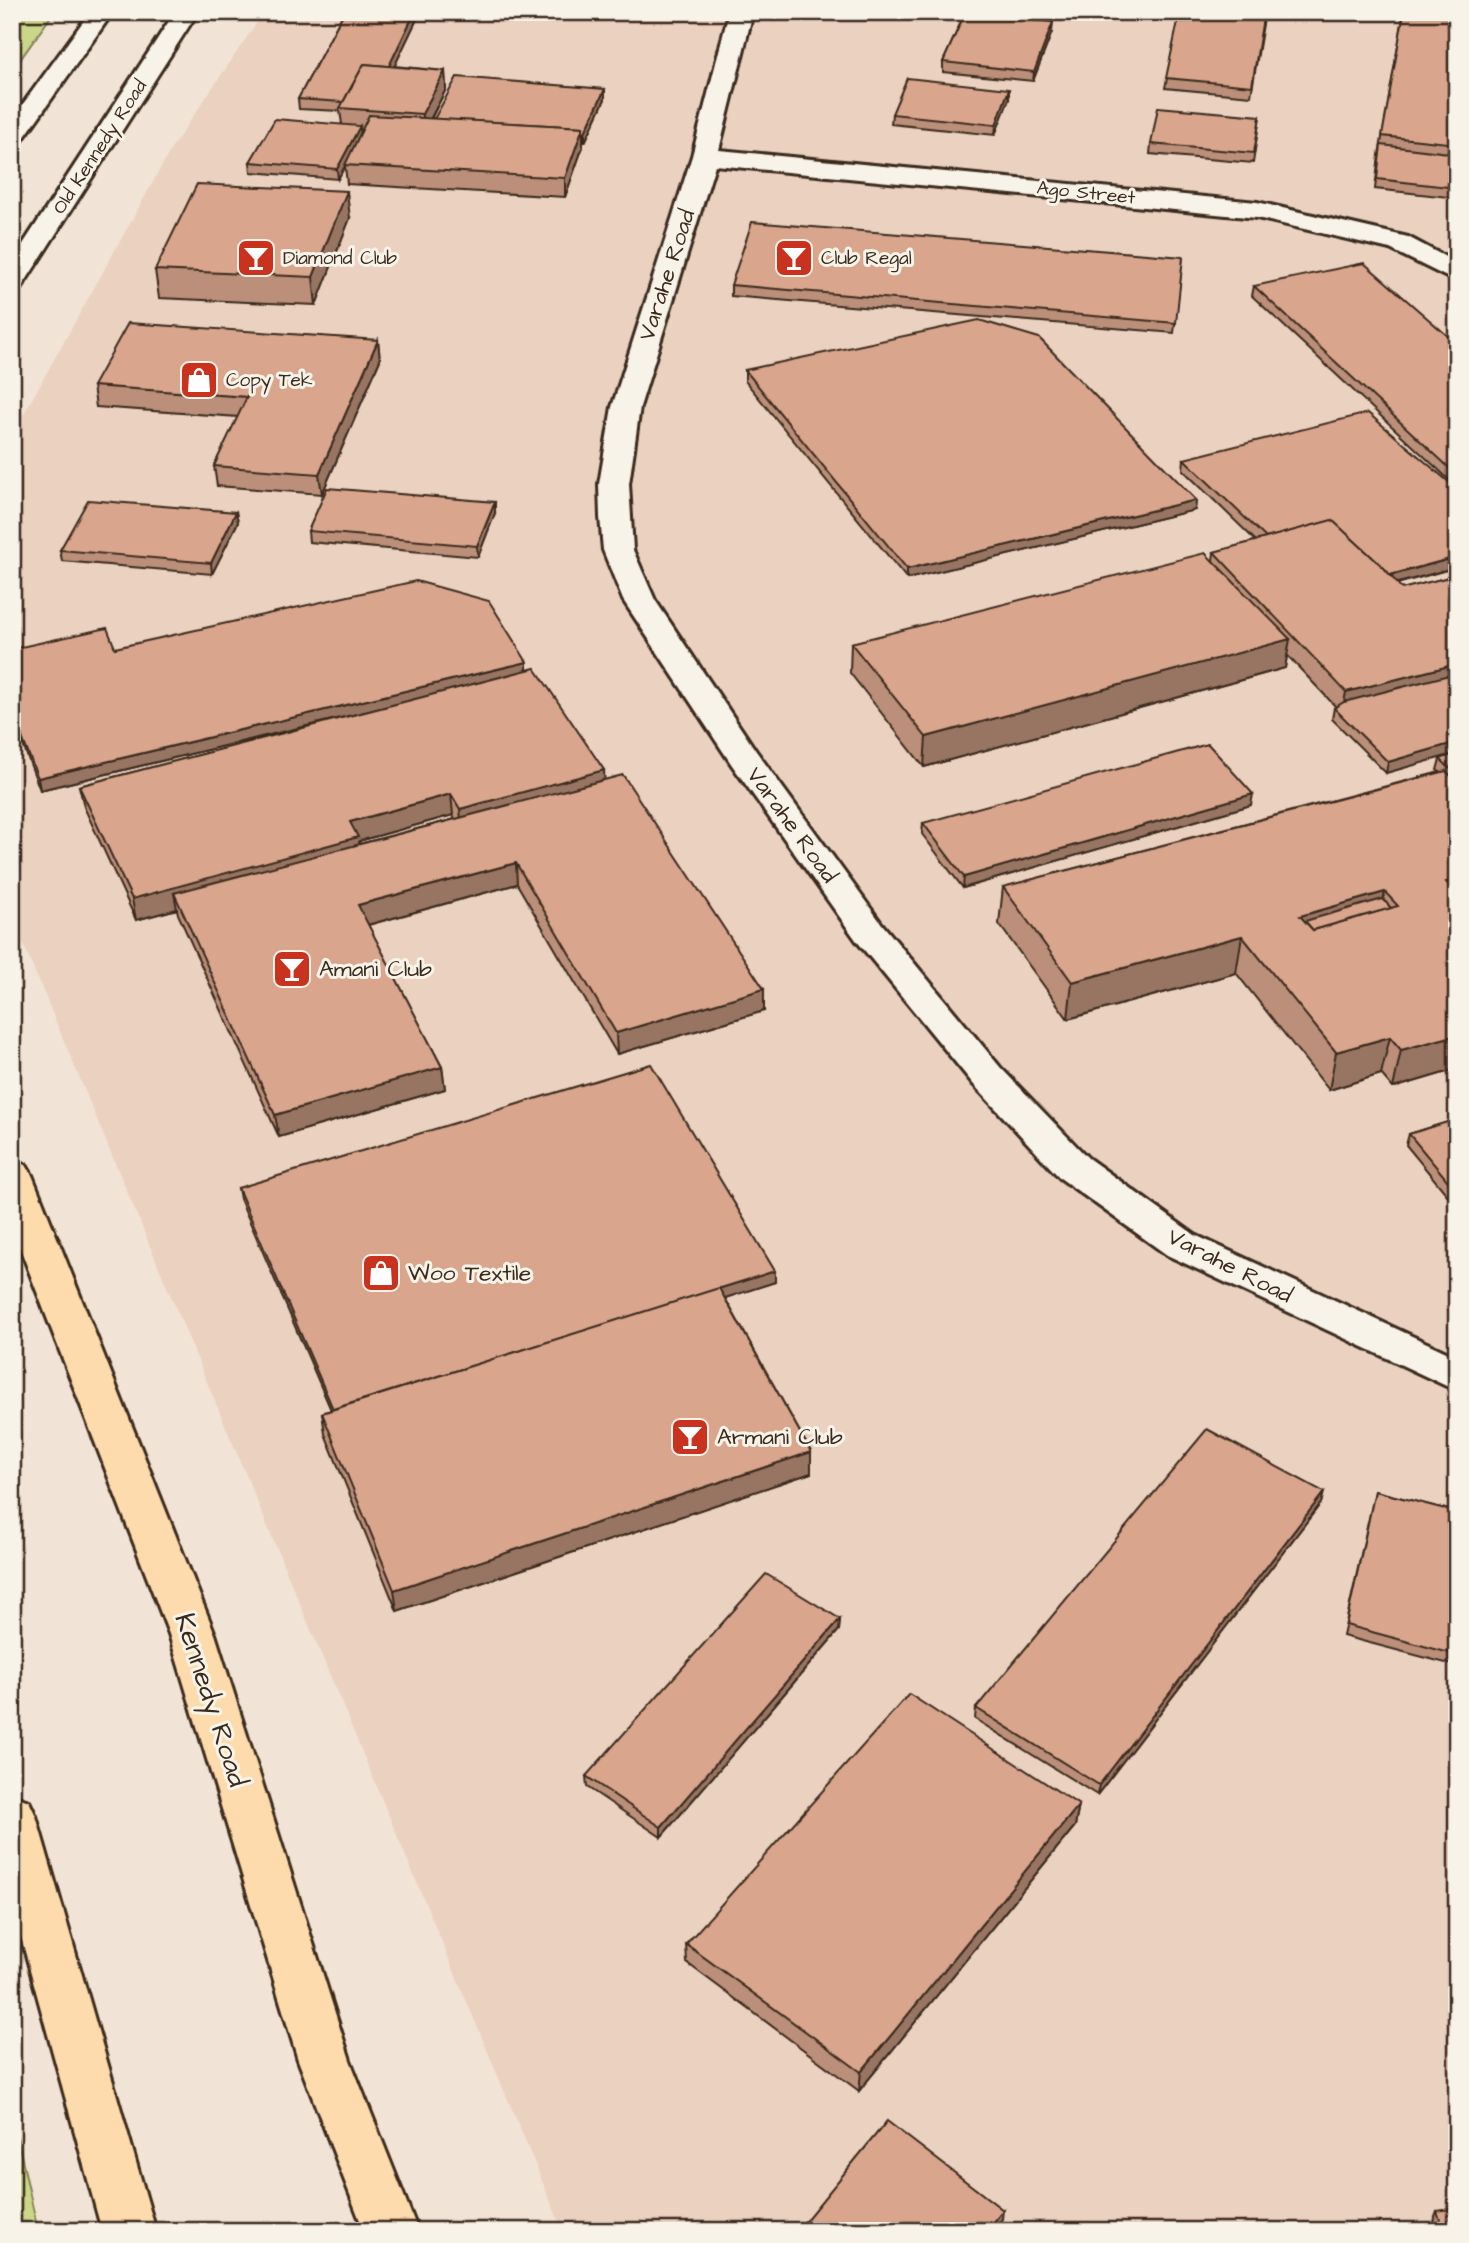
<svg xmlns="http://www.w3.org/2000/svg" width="1469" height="2243" viewBox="0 0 1469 2243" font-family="'Architects Daughter',sans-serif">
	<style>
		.built { fill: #ead1c0 }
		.green { fill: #cbd689; stroke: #838054; stroke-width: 2 }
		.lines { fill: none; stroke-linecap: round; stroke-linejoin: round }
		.minor-casing { stroke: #3b2a1e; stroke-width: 6 }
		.major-casing { stroke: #3b2a1e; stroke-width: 6 }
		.minor { fill: #f7f3e8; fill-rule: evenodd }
		.major { fill: #fedbac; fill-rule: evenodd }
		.wall { fill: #bb8f79; stroke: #3b2a1e; stroke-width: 2; fill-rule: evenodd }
		.shaded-wall { fill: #987463; stroke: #3b2a1e; stroke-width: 2 }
		.building { fill: #d9a68d; stroke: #3b2a1e; stroke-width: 2; fill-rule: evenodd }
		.labels { text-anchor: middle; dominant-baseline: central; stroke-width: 6; stroke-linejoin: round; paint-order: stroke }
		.far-street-label { font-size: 19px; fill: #3b2a1e; stroke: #f7f3e8 }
		.far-poi-label { font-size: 19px; fill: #3b2a1e; stroke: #f7f3e8; text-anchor: start }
		.street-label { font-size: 23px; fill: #3b2a1e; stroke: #f7f3e8 }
		.poi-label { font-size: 23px; fill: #3b2a1e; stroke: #f7f3e8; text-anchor: start }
		.near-street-label { font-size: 28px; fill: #3b2a1e; stroke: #f7f3e8 }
	</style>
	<rect width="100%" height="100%" fill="#f1e4d6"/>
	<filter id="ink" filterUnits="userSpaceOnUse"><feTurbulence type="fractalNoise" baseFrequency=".0143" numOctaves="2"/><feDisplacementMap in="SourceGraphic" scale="14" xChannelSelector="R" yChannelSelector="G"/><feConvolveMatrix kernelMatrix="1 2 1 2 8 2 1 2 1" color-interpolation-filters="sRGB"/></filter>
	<g filter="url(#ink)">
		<polygon class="built" points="264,12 1457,12 1457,2231 563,2231 12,917 12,440 16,428 173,146"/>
		<g class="green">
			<polygon points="12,12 54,12 12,71"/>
			<polygon points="12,2114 38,2231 12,2231"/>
		</g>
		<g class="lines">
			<defs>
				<g id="minor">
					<polygon points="90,12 113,12 21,142 12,144 12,119"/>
					<polygon points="175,12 198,12 25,282 22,288 12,290 12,261"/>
					<polygon points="729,12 753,12 719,150 1257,202 1408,237 1457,263 1457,282 1390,249 1257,218 715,165 640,407 629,484 633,550 655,600 756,751 882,924 1000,1067 1088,1158 1195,1235 1457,1357 1457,1391 1167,1255 1060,1178 974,1085 856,940 732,765 623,600 603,550 600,517 599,484 612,407 692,156"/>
				</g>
				<g id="major">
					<polygon points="12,1161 26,1165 32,1175 215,1634 350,2060 418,2231 364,2231 298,2060 169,1634 12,1227"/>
					<polygon points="12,1795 29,1801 36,1816 156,2231 102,2231 12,1904"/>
				</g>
			</defs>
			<use href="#minor" class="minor-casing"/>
			<use href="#major" class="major-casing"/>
			<use href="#minor" class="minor"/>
			<use href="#major" class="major"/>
		</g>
		<g class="wall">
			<polygon points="344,12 417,12 417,19 394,66 445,71 446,89 431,119 605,89 605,99 585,142 583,142 583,146 565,197 347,184 345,166 338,179 251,172 250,162 342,124 340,111 299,109 298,99"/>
			<polygon points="879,12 1050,12 1047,22 1052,32 1033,81 943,72 943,62 962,20 879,13"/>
			<polygon points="1168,12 1265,12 1251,96 1165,88 1180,13"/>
			<polygon points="1404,12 1457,12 1457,198 1375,189 1379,155"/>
			<polygon points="1009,99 995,135 891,124 892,114"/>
			<polygon points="1260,116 1253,163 1150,154 1151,144"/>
			<polygon points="350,218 316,305 159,298 155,270"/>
			<polygon points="1183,257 1174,333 731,296 731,285"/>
			<polygon points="1254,286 1457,344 1457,487 1252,296"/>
			<polygon points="378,340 380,360 322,494 217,486 214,466 238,417 96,407 93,386"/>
			<polygon points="745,370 1196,500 1195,510 907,579 745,381"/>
			<polygon points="1184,459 1457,567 1397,584 1402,589 1457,575 1386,773 1332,719 1334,708 1336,707 1287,655 1285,668 924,767 850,673 851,643 1213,561 1214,552 1256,541 1183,470"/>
			<polygon points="236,512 238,522 212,574 62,561 60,550"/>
			<polygon points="495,513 478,557 309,542 308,531"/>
			<path d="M115,648L527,670L764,1011L617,1054L517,884L368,925L442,1067L445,1089L279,1137L178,914L177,909L136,920L84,807L79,786L362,713L40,790L12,716V649ZM453,815L455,819L359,844V841Z"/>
			<polygon points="1457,753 1457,1069 1393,1088 1381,1074 1329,1090 1236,973 1068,1019 999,924 1003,887 1440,772 1437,770 1440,759"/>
			<polygon points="1251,805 963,888 922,834 923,823"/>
			<polygon points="1457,1119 1457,1207 1406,1145 1409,1134"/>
			<polygon points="238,1188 775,1271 775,1282 725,1298 811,1452 811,1473 397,1611 325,1434 322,1413 331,1410 240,1199"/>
			<polygon points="1375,1491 1457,1512 1457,1666 1343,1636"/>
			<polygon points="1324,1492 1321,1503 1097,1795 975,1719 976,1708"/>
			<polygon points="840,1619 839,1630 661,1837 587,1787 586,1776"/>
			<polygon points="1079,1805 1075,1826 859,2091 687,1963 686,1944"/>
			<polygon points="1437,2211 1457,2231 1437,2231 1433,2221"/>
		</g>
		<g class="shaded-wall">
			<polygon points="415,12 417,12 417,19 386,84 385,74"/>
			<polygon points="1053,22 1052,32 1033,81 1034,72"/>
			<polygon points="445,71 446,89 423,133 422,114"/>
			<polygon points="605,89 605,99 585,142 585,132"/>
			<polygon points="1009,89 1009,99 995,135 996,125"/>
			<polygon points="360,126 361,136 338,179 337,169"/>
			<polygon points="583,127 583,146 565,197 565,178"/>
			<polygon points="347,191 350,218 316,305 313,277"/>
			<polygon points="378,340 380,360 322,494 319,474"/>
			<polygon points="1196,500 1195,510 907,579 907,569"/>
			<polygon points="495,502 495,513 478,557 477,546"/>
			<polygon points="236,512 238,522 212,574 211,563"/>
			<polygon points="1457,557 1457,567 1380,588 1382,578"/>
			<polygon points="1290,639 1285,668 924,767 926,737"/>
			<polygon points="527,662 527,673 40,790 38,778"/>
			<polygon points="1457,664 1457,684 1342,713 1346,692"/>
			<polygon points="1457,742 1457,753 1386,773 1388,762"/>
			<polygon points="604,770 605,791 462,830 460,809"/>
			<polygon points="451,794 453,815 359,841 361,859 174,893 177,909 136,920 132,899 350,822"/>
			<polygon points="1253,794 1251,805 963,888 964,877"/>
			<polygon points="516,863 517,884 360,927 358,905"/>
			<polygon points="1457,879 1457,914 1446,882"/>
			<polygon points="1385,892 1379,918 1305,968 1300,916"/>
			<polygon points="1242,936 1236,973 1068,1019 1072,982"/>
			<polygon points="764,989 764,1011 617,1054 616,1033"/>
			<polygon points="1457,1035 1457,1069 1393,1088 1401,1050"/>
			<polygon points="1390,1037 1381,1074 1329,1090 1336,1052"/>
			<polygon points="442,1067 445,1089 279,1137 275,1115"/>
			<polygon points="775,1271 775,1282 336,1422 334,1411"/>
			<polygon points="811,1452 811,1473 397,1611 394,1590"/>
			<polygon points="1324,1492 1321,1503 1097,1795 1099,1785"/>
			<polygon points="840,1619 839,1630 661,1837 661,1827"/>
			<polygon points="1079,1805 1075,1826 859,2091 861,2072"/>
			<polygon points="1003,2210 1002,2219 993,2231 987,2231"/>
		</g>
		<g class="building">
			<polygon points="344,12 415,12 389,66 364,64 343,102 298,99"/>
			<polygon points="978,12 1048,12 1047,18"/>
			<polygon points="1180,12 1264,12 1252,86 1166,78"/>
			<polygon points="1404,12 1457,12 1457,144 1382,136"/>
			<polygon points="965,13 1053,22 1034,72 943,62"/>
			<polygon points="364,64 445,71 422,114 340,108"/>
			<polygon points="457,77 605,89 585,132 583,132 583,127 434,119"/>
			<polygon points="907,78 1009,89 996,125 892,114"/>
			<polygon points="1158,107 1260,116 1254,153 1151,144"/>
			<polygon points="369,115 583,127 565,178 345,165"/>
			<polygon points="275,119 360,126 337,169 250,162"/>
			<polygon points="1381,145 1457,154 1457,188 1377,179"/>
			<polygon points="197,184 347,191 313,277 155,270"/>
			<polygon points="752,222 1183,257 1176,323 731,285"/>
			<polygon points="1364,263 1457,344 1457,475 1254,286"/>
			<polygon points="979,320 1039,338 1196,500 907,569 745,370"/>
			<polygon points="128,323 378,340 319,474 214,466 247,397 93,386"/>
			<polygon points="1368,413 1457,489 1457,557 1390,575 1384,568 1332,520 1266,538 1184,459"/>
			<polygon points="327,488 495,502 477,546 308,531"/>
			<polygon points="88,500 236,512 211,563 60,550"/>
			<polygon points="1332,520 1384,568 1402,589 1457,575 1457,664 1346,692 1214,552"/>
			<polygon points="1205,553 1290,639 926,737 851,643"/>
			<polygon points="416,581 489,601 527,662 38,778 12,712 12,649 107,628 115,648"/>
			<polygon points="535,668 604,770 460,809 451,794 350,822 358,837 132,899 79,786"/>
			<polygon points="1457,673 1457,742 1388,762 1334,708 1344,702"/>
			<polygon points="1208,744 1253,794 964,877 923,823"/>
			<polygon points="1457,753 1457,775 1440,759"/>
			<path d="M1446,771L1457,782V879L1446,882L1452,889L1457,888V1035L1401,1050L1390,1037L1336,1052L1242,936L1072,982L1003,887ZM1385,892L1398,906L1313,930L1300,916Z"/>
			<polygon points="623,775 764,989 616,1033 516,863 358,905 442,1067 275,1115 174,893"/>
			<polygon points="1383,899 1391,908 1313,930 1305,921"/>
			<polygon points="651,1064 775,1271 333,1409 238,1188"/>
			<polygon points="1457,1119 1457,1192 1409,1134"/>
			<polygon points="719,1288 811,1452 394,1590 322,1413"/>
			<polygon points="1207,1429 1324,1492 1099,1785 976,1708"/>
			<polygon points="1375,1491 1457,1512 1457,1655 1346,1625"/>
			<polygon points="766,1574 840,1619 661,1827 586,1776"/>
			<polygon points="909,1694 1079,1805 861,2072 686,1944"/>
			<polygon points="887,2121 1003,2210 987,2231 797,2231"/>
			<polygon points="1457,2208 1457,2231 1444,2231 1437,2211"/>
		</g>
	</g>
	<defs>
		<symbol id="bar-square" viewBox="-11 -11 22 22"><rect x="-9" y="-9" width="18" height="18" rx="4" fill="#c8321e" stroke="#f7f3e8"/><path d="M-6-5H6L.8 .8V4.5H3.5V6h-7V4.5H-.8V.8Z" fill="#fff"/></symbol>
		<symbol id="shop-square" viewBox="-11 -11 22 22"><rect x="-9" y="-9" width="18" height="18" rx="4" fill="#c8321e" stroke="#f7f3e8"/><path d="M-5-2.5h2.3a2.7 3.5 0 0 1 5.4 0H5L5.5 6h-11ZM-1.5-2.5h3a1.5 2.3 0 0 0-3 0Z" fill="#fff"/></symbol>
	</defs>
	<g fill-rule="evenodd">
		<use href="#bar-square" x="234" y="236" width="44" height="44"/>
		<use href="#bar-square" x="772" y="236" width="44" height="44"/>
		<use href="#shop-square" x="177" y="358" width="44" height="44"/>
		<use href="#bar-square" x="270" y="947" width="44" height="44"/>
		<use href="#shop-square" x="359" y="1251" width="44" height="44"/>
		<use href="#bar-square" x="668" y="1415" width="44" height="44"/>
	</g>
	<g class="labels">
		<g class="far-street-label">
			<text transform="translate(100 147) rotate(-57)">Old Kennedy Road</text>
			<text transform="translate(1086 193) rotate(6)">Ago Street</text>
		</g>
		<g class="far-poi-label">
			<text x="283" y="258">Diamond Club</text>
			<text x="821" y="258">Club Regal</text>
			<text x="226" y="380">Copy Tek</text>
		</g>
		<g class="street-label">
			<text transform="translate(667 275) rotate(-72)">Varahe Road</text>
			<text transform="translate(792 825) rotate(54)">Varahe Road</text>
			<text transform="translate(1230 1266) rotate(27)">Varahe Road</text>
		</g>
		<g class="poi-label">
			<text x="319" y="969">Amani Club</text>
			<text x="408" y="1273">Woo Textile</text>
			<text x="717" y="1437">Armani Club</text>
		</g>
		<g class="near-street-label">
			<text transform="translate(211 1700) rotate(72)">Kennedy Road</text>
		</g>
	</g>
	<rect width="1469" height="2243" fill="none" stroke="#f7f3e8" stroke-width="42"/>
	<rect x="21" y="21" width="1427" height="2201" fill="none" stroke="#3b2a1e" stroke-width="2.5" filter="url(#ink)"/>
</svg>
